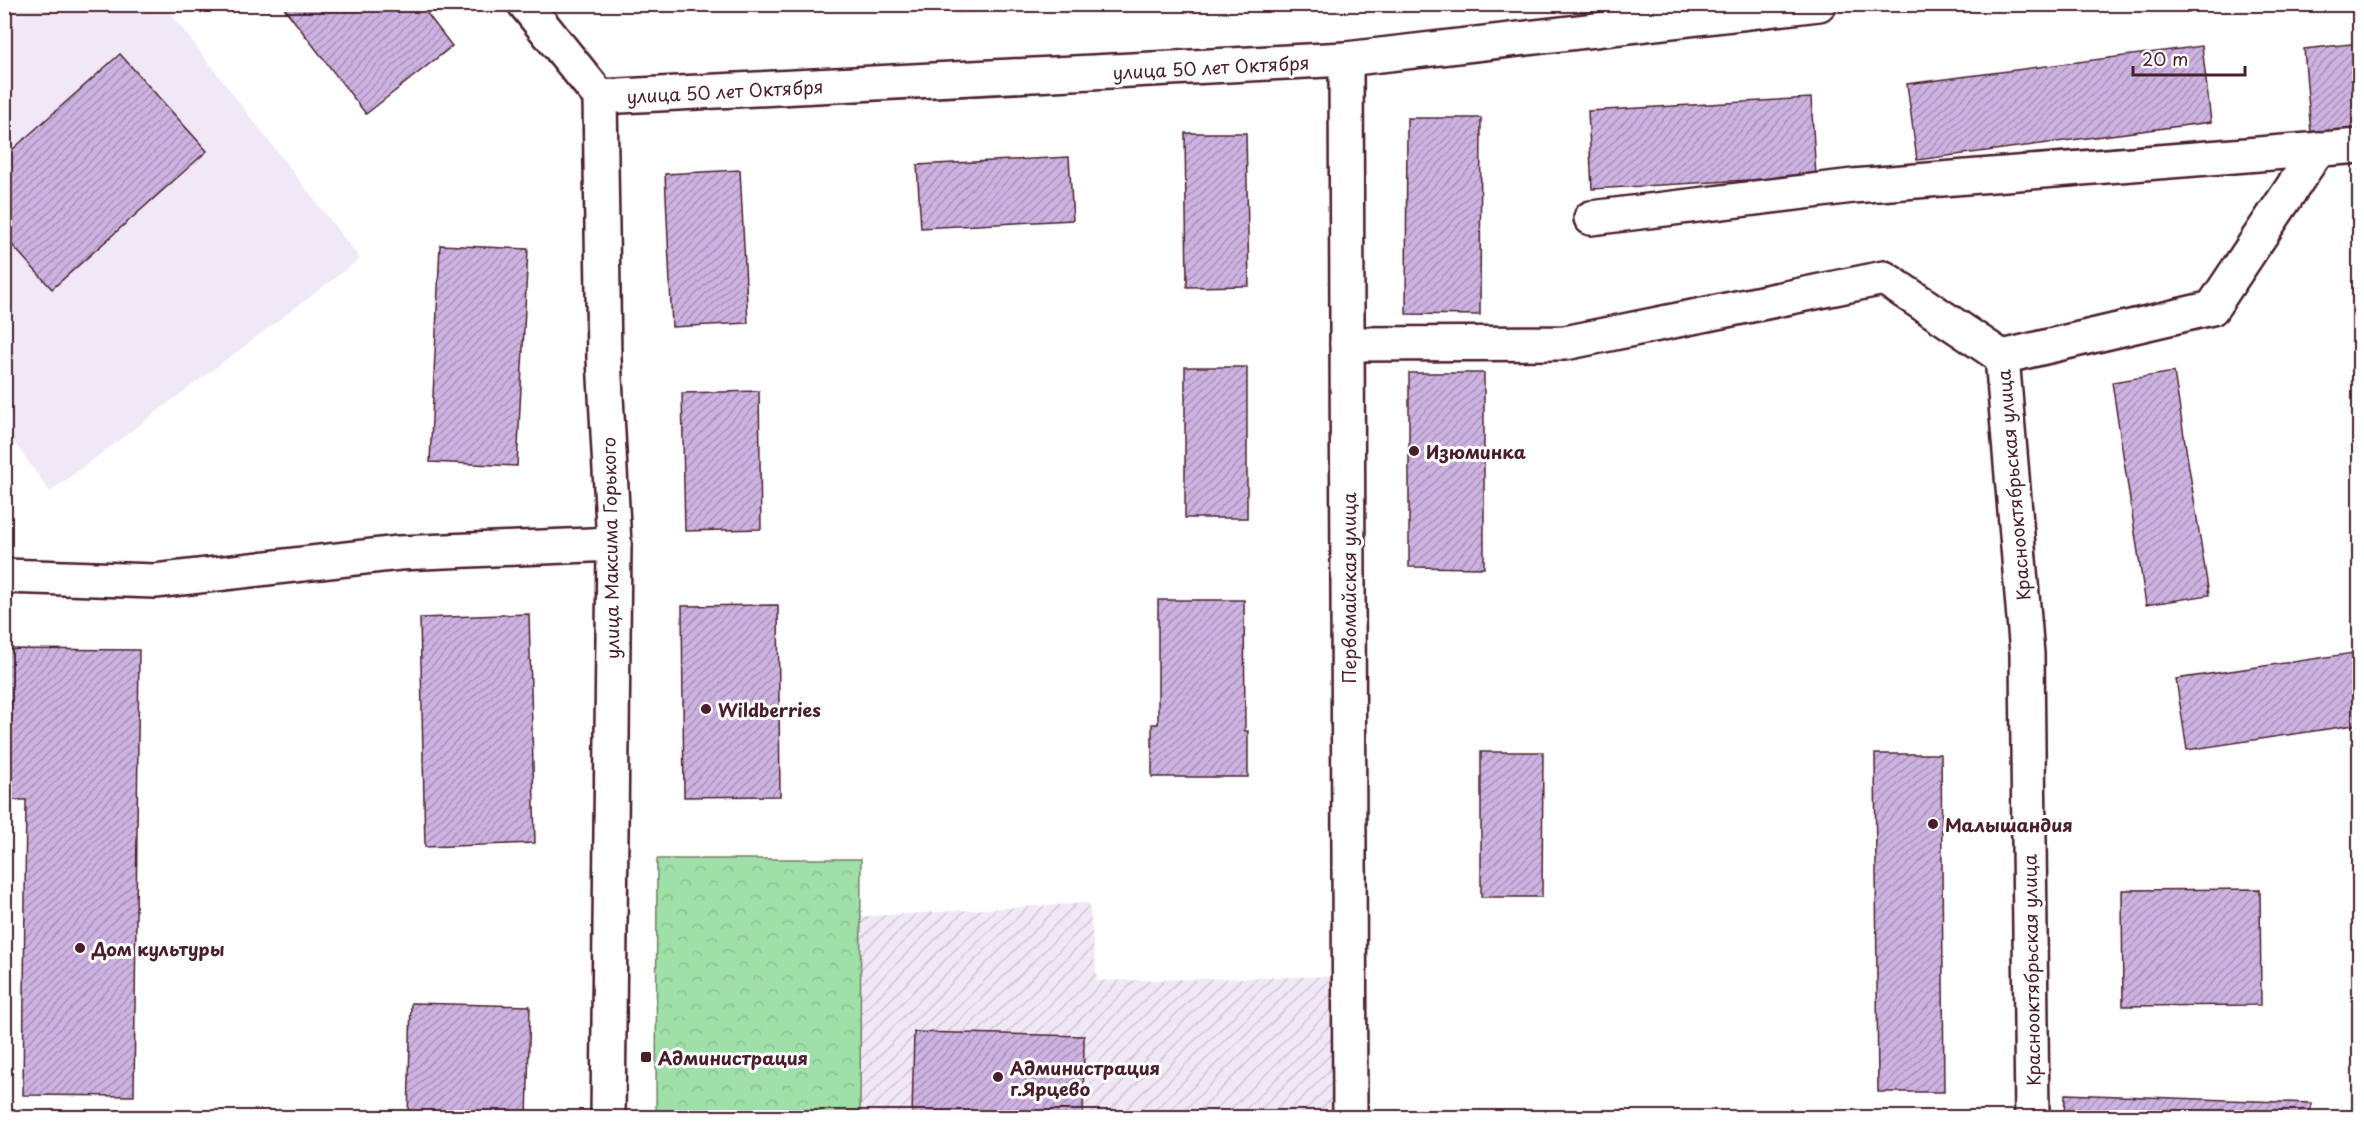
<svg xmlns="http://www.w3.org/2000/svg" width="2364" height="1122" viewBox="0 0 2364 1122" font-family="'Playpen Sans',sans-serif">
	<style>
		.built { fill: #f0e8f6 }
		.industrial { fill: url(#industrial-furrows) }
		.park { fill: url(#park-crowns); stroke: #747f6a; stroke-width: 1.5 }
		.building { fill: url(#building-hatch); stroke: #4a1f2b; stroke-width: 1.5 }
		.lines { fill: none; stroke-linecap: round; stroke-linejoin: round }
		.minor-casing { stroke: #4a1f2b; stroke-width: 38 }
		.minor { stroke: #fff; stroke-width: 33 }
		.poi-dot { fill: #4a1f2b; stroke: #fff; stroke-width: 2 }
		.labels { text-anchor: middle; dominant-baseline: central; stroke-width: 6; stroke-linejoin: round; paint-order: stroke }
		.street-label { font-size: 18px; fill: #4a1f2b; stroke: #fff }
		.poi-label { font-size: 18px; font-weight: bold; fill: #4a1f2b; stroke: #fff; text-anchor: start }
	</style>
	<defs>
		<pattern id="industrial-furrows" width="10" height="10" patternUnits="userSpaceOnUse" patternTransform="scale(1.5)"><rect width="10" height="10" fill="#f0e8f6"/><path d="M-1 1l2-2M0 10L10 0M9 11l2-2" fill="none" stroke="#cfc7d3"/></pattern>
		<pattern id="park-crowns" width="20" height="18" patternUnits="userSpaceOnUse" patternTransform="scale(1.5)"><rect width="20" height="18" fill="#9fdfa8"/><path d="M2 6a3 3 0 1 1 6 0M12 15a3 3 0 1 1 6 0" fill="none" stroke="#8abf91"/></pattern>
		<pattern id="building-hatch" width="6" height="6" patternUnits="userSpaceOnUse" patternTransform="scale(1.5)"><rect width="6" height="6" fill="#cdb3e2"/><path d="M-1 1l2-2M0 6l6-6M5 7l2-2" fill="none" stroke="#a891b7"/></pattern>
	</defs>
	<rect width="100%" height="100%" fill="#fff"/>
	<filter id="ink" filterUnits="userSpaceOnUse"><feTurbulence type="fractalNoise" baseFrequency=".0167" numOctaves="2"/><feDisplacementMap in="SourceGraphic" scale="12" xChannelSelector="R" yChannelSelector="G"/><feConvolveMatrix kernelMatrix="1 2 1 2 8 2 1 2 1" color-interpolation-filters="sRGB"/></filter>
	<g filter="url(#ink)">
		<g class="built">
			<polygon points="4,5 164,5 360,259 50,492 5,429"/>
			<polygon points="947,5 1086,5 955,15"/>
		</g>
		<polygon class="industrial" points="1089,903 1097,981 1345,976 1347,1117 821,1118 822,919"/>
		<polygon class="park" points="657,859 861,859 860,1117 656,1117"/>
		<g class="building">
			<polygon points="281,4 420,4 452,46 366,114"/>
			<polygon points="2360,43 2360,128 2311,133 2304,49"/>
			<polygon points="2202,46 2211,122 1917,160 1907,84"/>
			<polygon points="120,54 207,151 52,289 4,236 4,157"/>
			<polygon points="1811,98 1816,176 1592,189 1588,111"/>
			<polygon points="1407,118 1481,118 1480,315 1406,314"/>
			<polygon points="1185,133 1246,133 1249,286 1187,287"/>
			<polygon points="1069,157 1073,220 921,228 917,165"/>
			<polygon points="740,170 748,323 672,327 665,174"/>
			<polygon points="440,245 528,249 517,466 430,462"/>
			<rect x="1185" y="367" width="62" height="151"/>
			<polygon points="2174,372 2209,595 2146,605 2112,382"/>
			<polygon points="1409,373 1484,373 1484,568 1409,567"/>
			<polygon points="759,391 761,529 685,531 682,393"/>
			<polygon points="1158,600 1244,600 1245,731 1248,731 1248,777 1152,777 1152,724 1158,724"/>
			<polygon points="778,605 780,796 684,797 682,606"/>
			<polygon points="529,614 535,843 425,847 420,618"/>
			<polygon points="4,649 139,650 134,1096 23,1095 26,800 4,800"/>
			<polygon points="2360,652 2360,724 2187,750 2176,679"/>
			<polygon points="1481,752 1543,752 1542,897 1481,897"/>
			<polygon points="1875,754 1941,754 1944,1092 1878,1092"/>
			<polygon points="2260,889 2261,1005 2123,1006 2122,890"/>
			<polygon points="411,1003 530,1006 527,1118 408,1118"/>
			<polygon points="914,1032 1084,1036 1083,1118 912,1118"/>
			<polygon points="2065,1094 2311,1103 2310,1118 2064,1118"/>
		</g>
		<g class="lines">
			<defs>
				<g id="minor">
					<polyline points="525,4 600,97 604,359 614,544 608,1118"/>
					<polyline points="1346,59 1350,1118"/>
					<polyline points="600,97 1346,59 1819,4"/>
					<polyline points="1591,218 1853,186 2360,146"/>
					<polyline points="1347,344 1565,343 1884,278 2002,357 2027,654 2032,1118"/>
					<polyline points="2002,357 2212,308 2318,149"/>
					<polyline points="4,576 155,581 399,553 614,544"/>
				</g>
			</defs>
			<use href="#minor" class="minor-casing"/>
			<use href="#minor" class="minor"/>
		</g>
	</g>
	<g class="poi-dot">
		<circle cx="1414" cy="451" r="6"/>
		<circle cx="706" cy="709" r="6"/>
		<circle cx="1933" cy="824" r="6"/>
		<circle cx="80" cy="948" r="6"/>
		<rect x="640" y="1051" width="12" height="12" rx="3"/>
		<circle cx="998" cy="1077" r="6"/>
	</g>
	<g class="labels">
		<g class="street-label">
			<text transform="translate(1211 67) rotate(-3)">улица 50 лет Октября</text>
			<text transform="translate(725 91) rotate(-3)">улица 50 лет Октября</text>
			<text transform="translate(2013 485) rotate(-95)">Краснооктябрьская улица</text>
			<text transform="translate(610 548) rotate(-91)">улица Максима Горького</text>
			<text transform="translate(1348 588) rotate(-90)">Первомайская улица</text>
			<text transform="translate(2031 970) rotate(-91)">Краснооктябрьская улица</text>
		</g>
		<g class="poi-label">
			<text x="1426" y="451">Изюминка</text>
			<text x="718" y="709">Wildberries</text>
			<text x="1945" y="824">Малышандия</text>
			<text x="92" y="948">Дом культуры</text>
			<text x="658" y="1057">Администрация</text>
			<text x="1010" y="1067">Администрация<tspan x="1010" dy="21">г.Ярцево</tspan></text>
		</g>
	</g>
	<rect width="2364" height="1122" fill="none" stroke="#fff" stroke-width="24"/>
	<rect x="12" y="12" width="2340" height="1098" fill="none" stroke="#4a1f2b" stroke-width="2" filter="url(#ink)"/>
	<path d="M2133 66v9h112v-9" fill="none" stroke="#4a1f2b" stroke-width="3"/>
	<text x="2142" y="66" font-size="18" fill="#4a1f2b" stroke="#ffffff" stroke-width="4.5" paint-order="stroke">20 m</text>
</svg>
